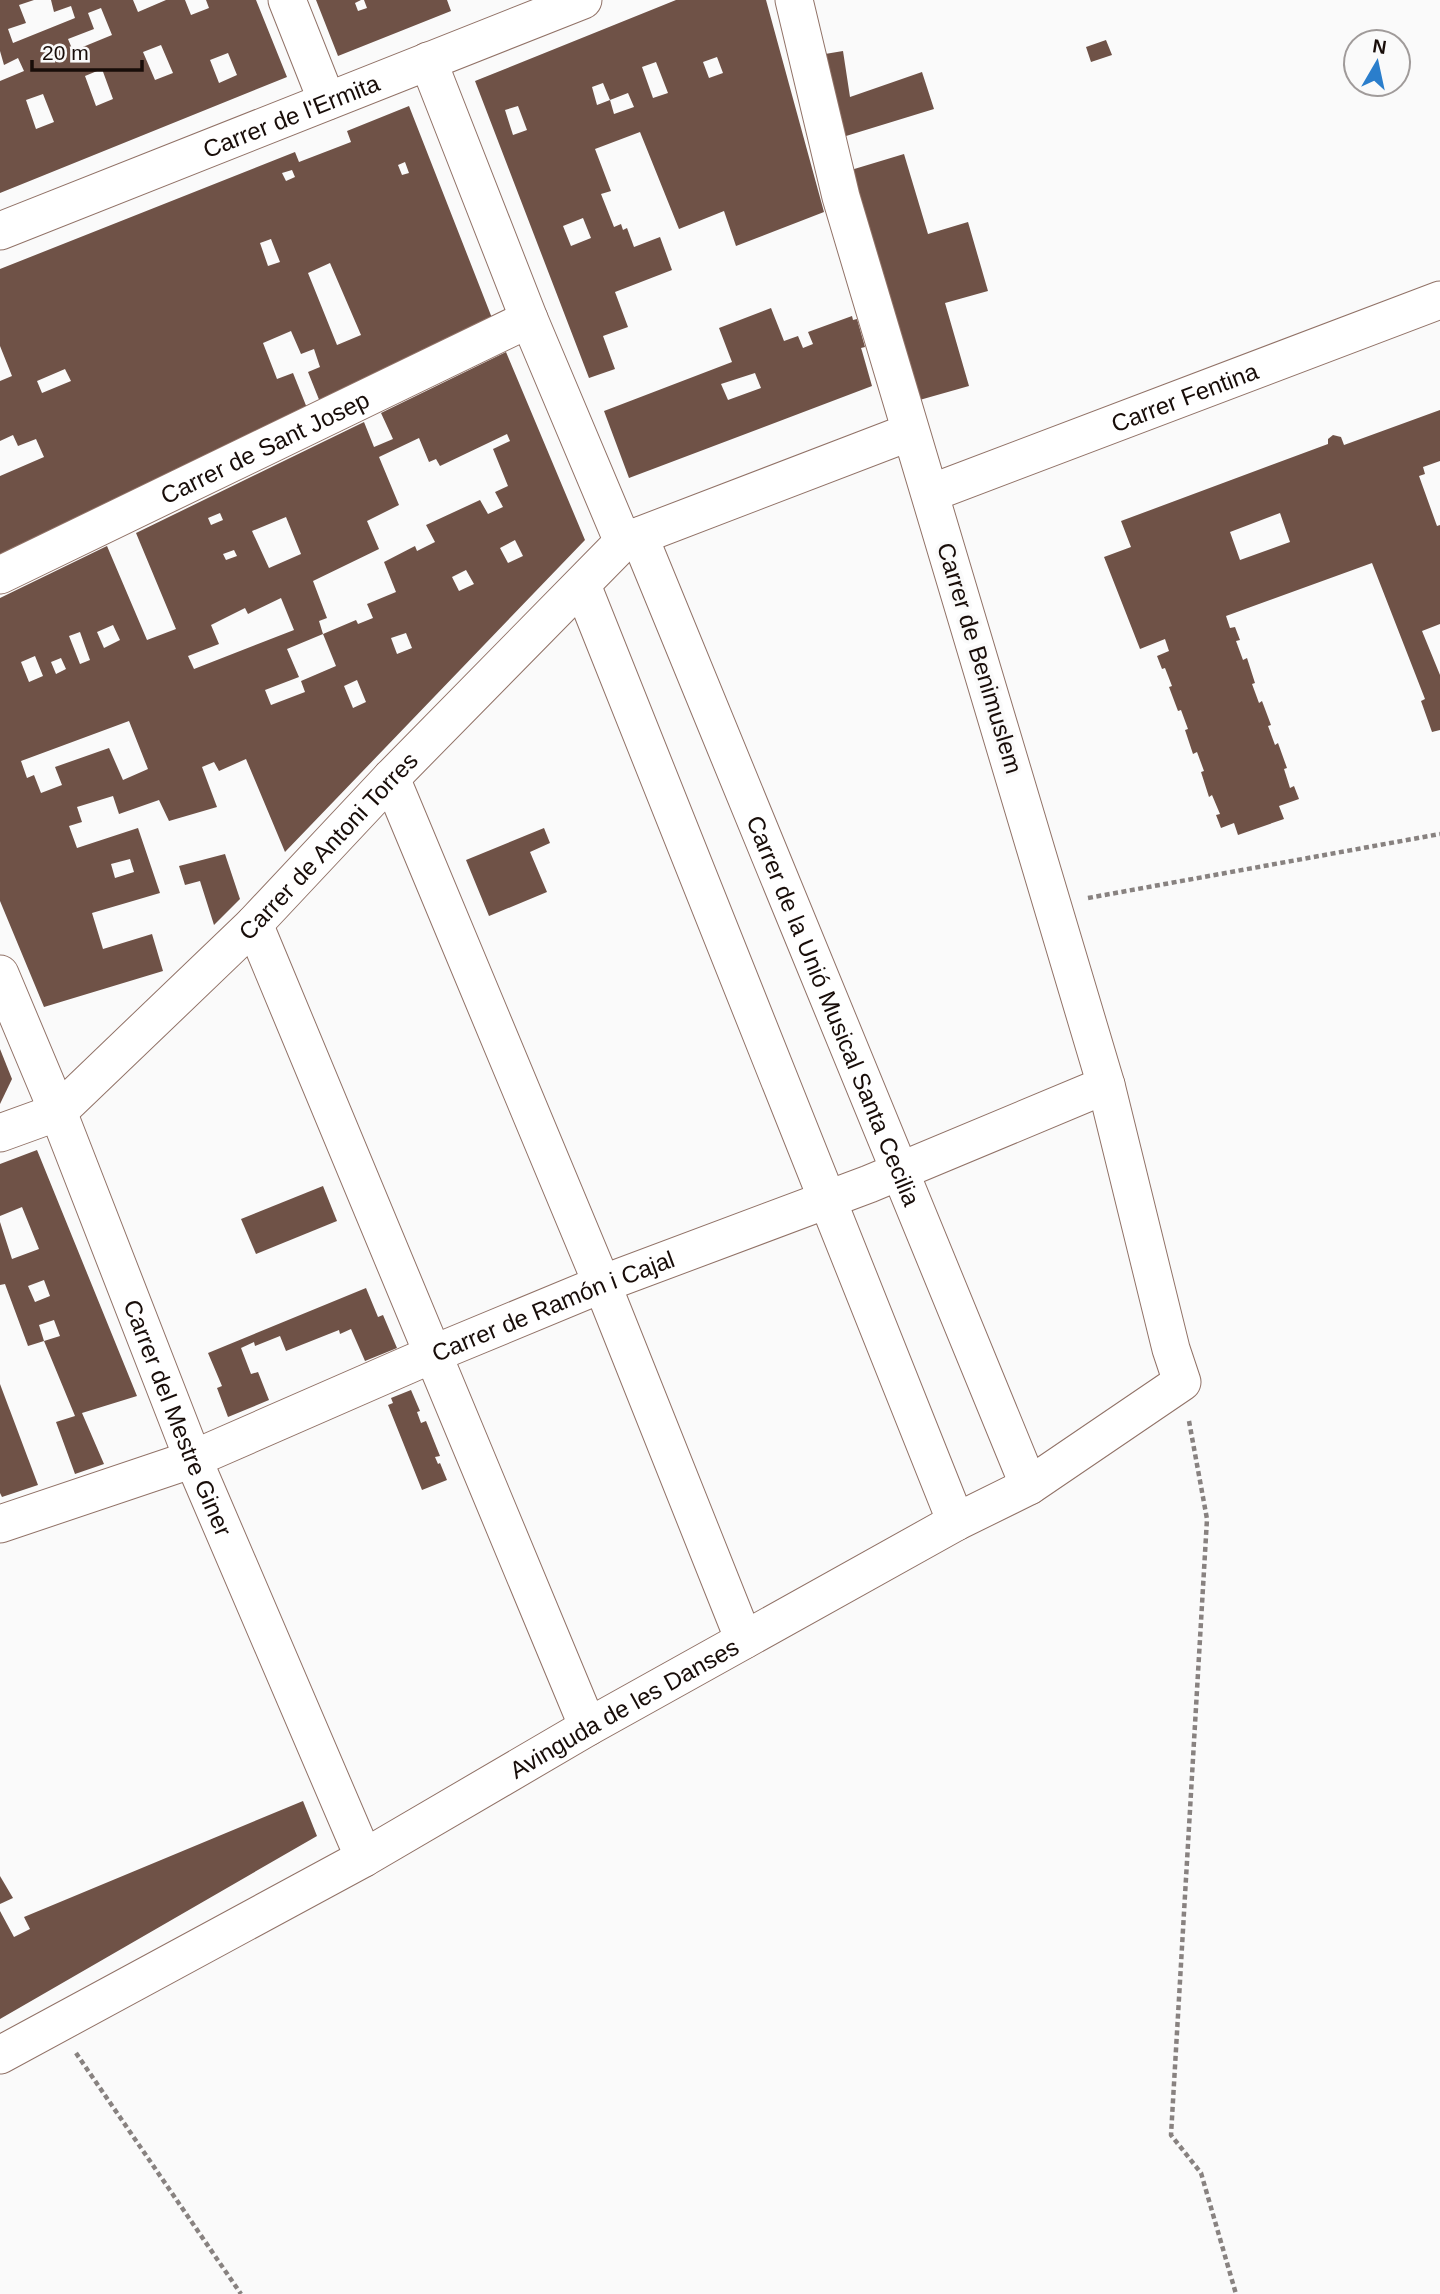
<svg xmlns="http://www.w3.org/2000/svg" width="1440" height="2294" viewBox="0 0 1440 2294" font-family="Helvetica,sans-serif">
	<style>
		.building { fill: #6f5247; fill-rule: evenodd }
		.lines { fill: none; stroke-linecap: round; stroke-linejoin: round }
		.minor-casing { stroke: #917267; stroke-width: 39 }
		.path { stroke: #888280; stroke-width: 4.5; stroke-dasharray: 5 3.5; stroke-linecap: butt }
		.minor { stroke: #fff; stroke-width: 37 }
		.labels { text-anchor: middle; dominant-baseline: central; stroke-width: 7; stroke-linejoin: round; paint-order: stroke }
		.street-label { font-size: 24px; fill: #180d09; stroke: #fafafa }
	</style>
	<rect width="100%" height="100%" fill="#fafafa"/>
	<g class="building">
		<path d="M0,0H34L19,5L26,23L8,29L13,43L75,18L71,6L54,12L51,0H133L138,12L166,0H185L191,15L209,8L206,0H256L287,77L0,193V81L24,71L18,58L4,65L0,51ZM101,8L112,35L73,51L68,39L94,29L88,13ZM161,45L173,73L155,80L143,52ZM228,53L237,75L219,83L210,60ZM102,69L113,99L96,106L85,76ZM43,94L54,122L36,129L26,100Z"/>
		<polygon points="316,0 361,0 355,3 358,11 367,8 364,0 447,0 451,11 338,56"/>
		<path d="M676,0H766L824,212L736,246L724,211L679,229L640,132L595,149L611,191L601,194L614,227L621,224L623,230L627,228L634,247L660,237L672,270L615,292L628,327L603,336L615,369L589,378L475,81ZM717,57L723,73L709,78L703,62ZM656,62L668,93L653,98L642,67ZM603,83L610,100L597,105L592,87ZM628,93L634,107L614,114L610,100ZM518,106L527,130L513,135L505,110ZM583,218L591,238L571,246L563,226Z"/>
		<polygon points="1106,40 1112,55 1091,62 1086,47"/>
		<polygon points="843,51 850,97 922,72 934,109 833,140 819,55"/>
		<path d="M409,106L492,318L320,402L308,372L320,367L314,349L301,354L291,331L263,343L277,379L293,373L307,408L0,561V476L44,457L36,439L18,446L13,435L0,441V381L12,376L0,346V269L295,152L299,162L351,142L347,131ZM405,162L409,173L402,175L398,165ZM292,170L295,177L286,181L282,173ZM271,239L280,262L268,266L260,243ZM330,263L361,335L337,345L308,273ZM65,369L71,381L42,393L37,381Z"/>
		<polygon points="904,154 928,234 968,222 988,291 945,303 969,386 909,403 841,173"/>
		<path d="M771,308L784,341L798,336L803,348L813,344L808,332L852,316L853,320L857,319L865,347L861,348L862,351L872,386L629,478L604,411L732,362L719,328ZM755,373L761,388L728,400L721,384Z"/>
		<path d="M506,352L585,540L285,852L246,759L219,771L214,762L202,767L217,807L169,821L159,800L119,814L113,796L77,807L82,822L69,826L77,848L138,828L160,893L92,913L103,949L152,934L163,971L44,1007L0,901V598L107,546L147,640L176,629L136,533L364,422L374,447L393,439L381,413ZM507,434L510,441L493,449L508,486L495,492L503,507L488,514L480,500L426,525L435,542L417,551L415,546L384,562L396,592L367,604L373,618L358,624L356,620L323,634L319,621L327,618L313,581L379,549L367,521L399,505L379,457L419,438L429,462L436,459L440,466ZM220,513L223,520L211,525L208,518ZM286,517L301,554L269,568L252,531ZM515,540L523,556L508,563L500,548ZM234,550L237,556L226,560L223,554ZM466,570L474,584L459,591L452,577ZM281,598L294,630L194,669L188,656L219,644L211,625L245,608L248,614ZM113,625L120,640L104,648L97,632ZM80,632L90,660L80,664L69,636ZM406,633L412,648L397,654L391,638ZM323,634L336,666L301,681L305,692L271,705L265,690L299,677L287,649ZM35,656L43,676L29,682L21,662ZM61,658L66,669L56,674L51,662ZM357,680L366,702L353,708L344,686ZM129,721L148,769L123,780L109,748L55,767L62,785L41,793L34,775L27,778L21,761ZM130,859L134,872L115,878L111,864Z"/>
		<path d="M1440,410V461L1423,467L1425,474L1419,476L1437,526L1440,525V624L1422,631L1440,675V730L1432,732L1421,701L1425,699L1372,563L1226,616L1230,628L1235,627L1240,640L1236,641L1243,660L1247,658L1255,683L1252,684L1259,703L1262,701L1271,725L1268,726L1275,745L1278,743L1287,768L1284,769L1290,788L1294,786L1299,799L1279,806L1284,819L1238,835L1234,823L1221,828L1216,815L1220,814L1212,795L1209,797L1201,772L1204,771L1197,752L1193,754L1185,730L1188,729L1181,710L1178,711L1169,687L1172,686L1165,668L1162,669L1157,656L1169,651L1165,639L1140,649L1104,557L1131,547L1121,521L1328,444V439L1333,435L1341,437L1344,445ZM1280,513L1290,542L1240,560L1230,532Z"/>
		<polygon points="544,828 550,843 530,852 547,892 489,916 466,860"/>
		<polygon points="225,854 240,899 214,925 200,881 185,885 179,866"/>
		<polygon points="0,1049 12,1079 0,1104"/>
		<path d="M37,1150L137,1396L82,1413L104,1464L75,1474L56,1422L75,1416L44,1341L28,1346L5,1284L0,1285V1222L12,1259L39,1249L22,1207L0,1216V1164ZM44,1280L50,1296L35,1302L28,1286ZM54,1320L60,1336L44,1341L39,1325Z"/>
		<polygon points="323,1186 337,1221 256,1254 241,1219"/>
		<polygon points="366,1288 378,1317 383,1315 397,1348 365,1361 351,1329 340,1334 339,1330 286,1351 280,1336 255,1346 254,1342 241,1348 251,1374 258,1372 269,1400 228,1417 217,1388 222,1386 208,1353"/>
		<polygon points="0,1384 38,1485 2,1497 0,1493"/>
		<polygon points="411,1390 420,1411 417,1412 421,1423 426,1421 440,1456 435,1457 438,1464 440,1463 447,1480 422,1490 388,1405 393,1403 391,1398"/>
		<polygon points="303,1801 317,1836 0,2019 0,1911 14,1937 30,1929 24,1917"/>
		<polygon points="0,1876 13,1898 0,1904"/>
	</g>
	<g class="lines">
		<defs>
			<g id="minor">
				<polyline points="287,0 327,101"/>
				<polyline points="428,61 529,319 623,542"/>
				<path id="s1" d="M0,231L583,0"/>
				<path id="s2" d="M931,493L1440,300"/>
				<path id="s3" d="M639,536L1029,1486"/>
				<path id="s4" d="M0,575L529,319"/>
				<polyline points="582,585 956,1522"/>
				<polyline points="391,778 602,1284 744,1640"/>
				<polyline points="254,924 588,1727"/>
				<path id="s5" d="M0,974L58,1112L193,1459L364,1858"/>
				<path id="s6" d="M0,1133L58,1112L254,924L391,778L623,542L910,432"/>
				<path id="s7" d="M0,1524L193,1459L433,1354L602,1284L869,1184L1106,1085"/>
				<path id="s8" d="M0,2055L364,1858L588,1727L956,1522L1029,1486L1182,1382L1171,1349L1106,1085L841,197L794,0"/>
			</g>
		</defs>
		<use href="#minor" class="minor-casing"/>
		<g class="path">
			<polyline points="1088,898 1440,834"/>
			<polyline points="1189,1421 1207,1519 1171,2135 1201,2173 1236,2294"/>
			<polyline points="76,2053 241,2294"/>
		</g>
		<use href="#minor" class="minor"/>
	</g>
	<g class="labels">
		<g class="street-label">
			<text stroke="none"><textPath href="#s1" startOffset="313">Carrer de l'Ermita</textPath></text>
			<text stroke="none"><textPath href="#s2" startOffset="271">Carrer Fentina</textPath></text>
			<text stroke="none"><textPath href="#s4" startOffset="294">Carrer de Sant Josep</textPath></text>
			<text transform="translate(980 658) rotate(73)">Carrer de Benimuslem</text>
			<text stroke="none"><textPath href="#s6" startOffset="441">Carrer de Antoni Torres</textPath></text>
			<text stroke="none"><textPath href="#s3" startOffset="513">Carrer de la Unió Musical Santa Cecilia</textPath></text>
			<text stroke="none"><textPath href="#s7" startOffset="595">Carrer de Ramón i Cajal</textPath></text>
			<text stroke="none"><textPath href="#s5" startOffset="478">Carrer del Mestre Giner</textPath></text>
			<text stroke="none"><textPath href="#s8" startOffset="714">Avinguda de les Danses</textPath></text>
		</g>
	</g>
	<g transform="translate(1377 63) rotate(9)"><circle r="33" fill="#fafafa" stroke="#a09b9a" stroke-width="2"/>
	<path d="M0-5L12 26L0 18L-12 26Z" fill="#2a7ecc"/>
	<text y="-10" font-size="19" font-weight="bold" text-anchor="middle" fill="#180d09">N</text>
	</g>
	<path d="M32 60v10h110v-10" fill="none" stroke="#180d09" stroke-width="3.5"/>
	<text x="42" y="60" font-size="21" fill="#180d09" stroke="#fafafa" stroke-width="5" paint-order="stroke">20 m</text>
</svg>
